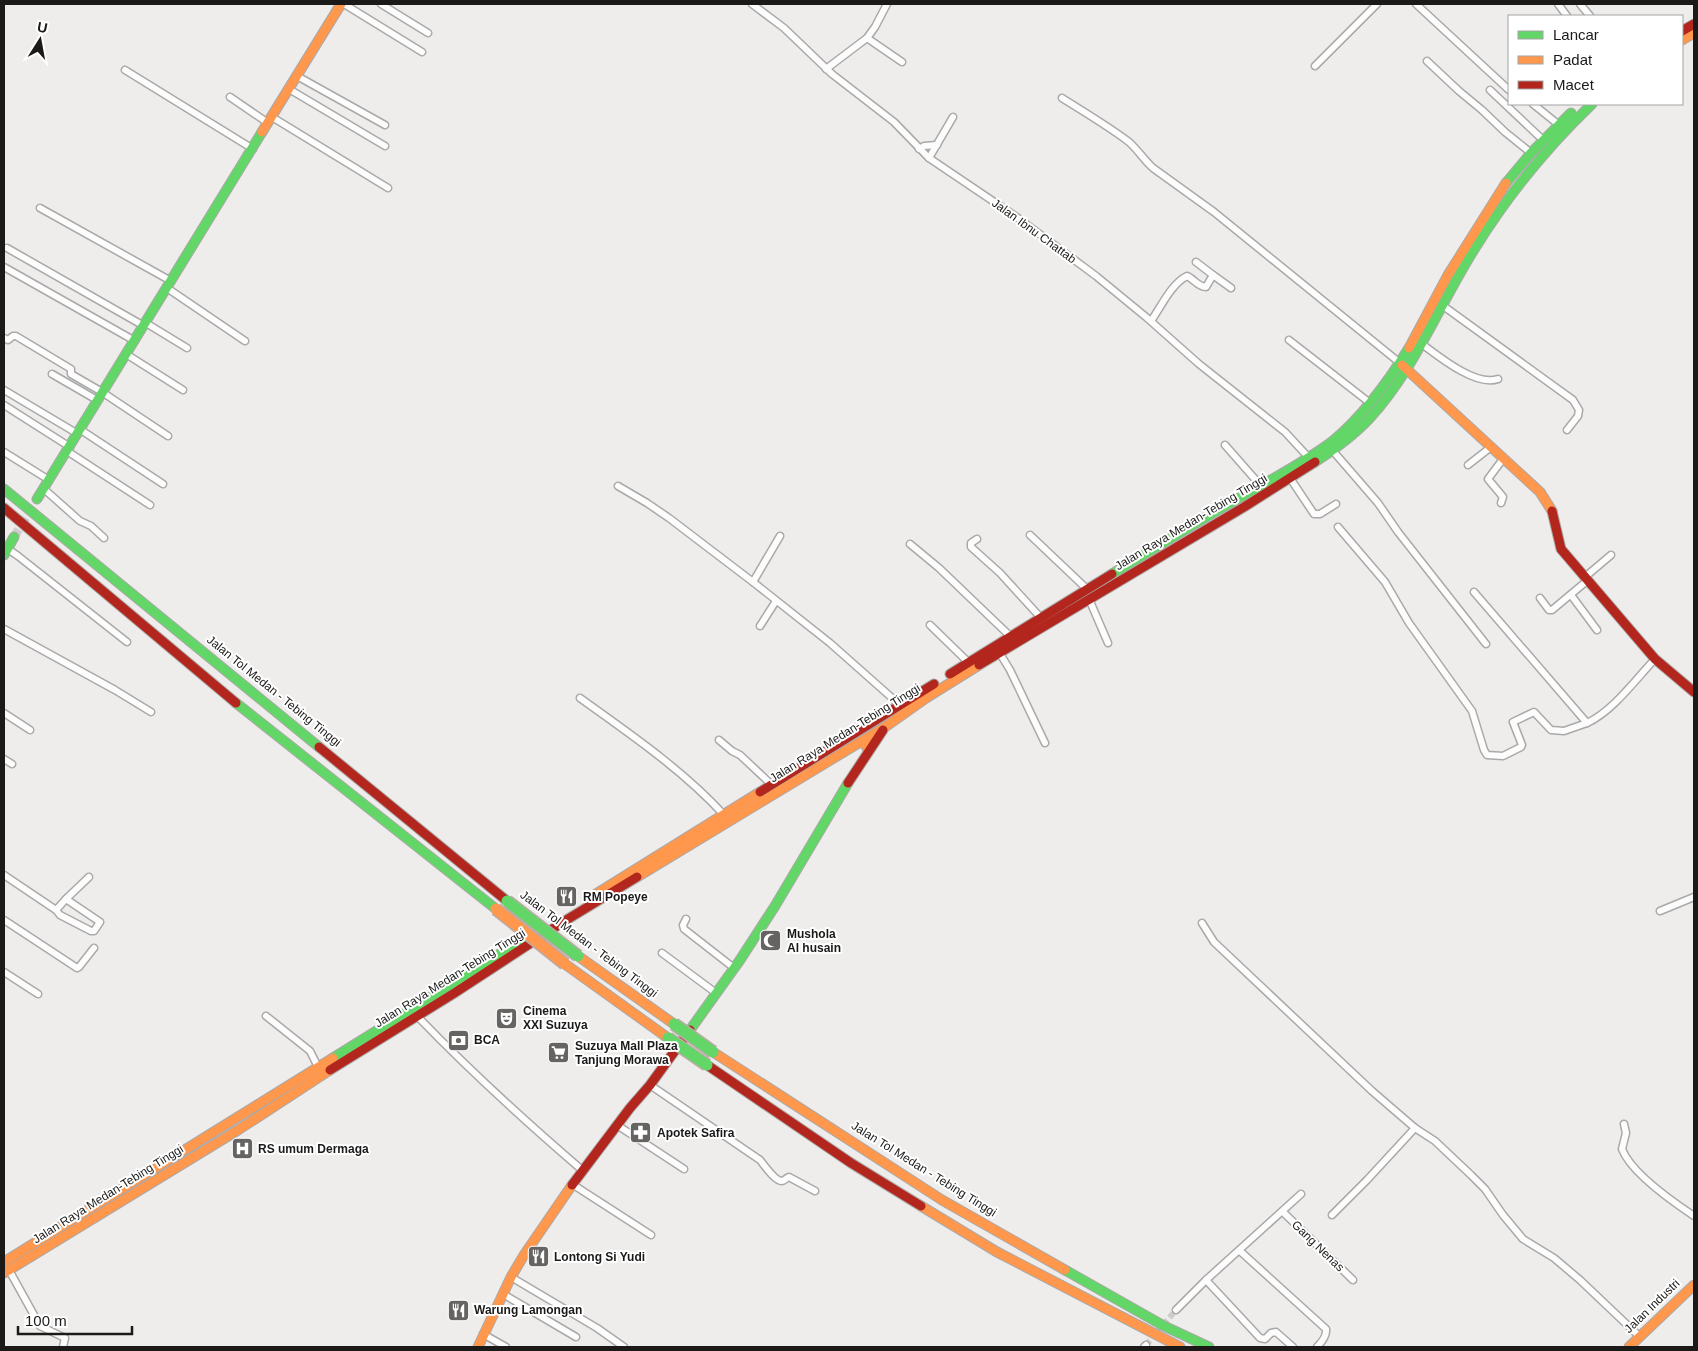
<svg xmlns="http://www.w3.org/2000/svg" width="1698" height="1351" viewBox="0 0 1698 1351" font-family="Arial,sans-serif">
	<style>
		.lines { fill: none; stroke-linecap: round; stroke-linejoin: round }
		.street-tunnel { stroke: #cfcdcc; stroke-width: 6; stroke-dasharray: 6 3; stroke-linecap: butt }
		.secondary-tunnel { stroke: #cfcdcc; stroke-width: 9; stroke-dasharray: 9 4.5; stroke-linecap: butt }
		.street-casing { stroke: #aaa9a8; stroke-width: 9 }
		.fast-casing { stroke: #aaa9a8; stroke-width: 11 }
		.slow-casing { stroke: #aaa9a8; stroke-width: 11 }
		.jam-casing { stroke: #aaa9a8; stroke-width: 11 }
		.street { stroke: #fdfcfc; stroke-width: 6 }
		.fast { stroke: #63d668; stroke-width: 9 }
		.slow { stroke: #ff974d; stroke-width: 9 }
		.jam { stroke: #b3261e; stroke-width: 9 }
		.fast-bridge-casing { stroke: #baaba6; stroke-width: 14; stroke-linecap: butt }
		.slow-bridge-casing { stroke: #baaba6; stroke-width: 14; stroke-linecap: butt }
		.fast-bridge { stroke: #63d668; stroke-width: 11 }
		.slow-bridge { stroke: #ff974d; stroke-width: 11 }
		.labels { text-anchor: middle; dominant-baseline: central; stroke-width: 4; stroke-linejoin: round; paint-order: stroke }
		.street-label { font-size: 12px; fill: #1b1a19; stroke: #fff }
		.poi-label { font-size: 12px; font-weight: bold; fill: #1b1a19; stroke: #fff; text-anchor: start }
	</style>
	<rect width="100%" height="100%" fill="#efedec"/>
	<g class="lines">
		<polyline class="street-tunnel" points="1146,1345 1176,1310"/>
		<polyline class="secondary-tunnel" points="14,537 37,499"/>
		<defs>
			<g id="street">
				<polyline points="344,4 422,52"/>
				<polyline points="381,4 428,33"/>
				<polyline points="752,4 784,28 832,74 894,122 929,158 1018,218 1096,276 1146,317 1199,364 1285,432 1310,459"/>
				<polyline points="1416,4 1509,90"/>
				<polyline points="1558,4 1567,16"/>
				<polyline points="1580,4 1590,16"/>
				<polyline points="867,38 875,27 887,4"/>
				<polyline points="1427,61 1459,91 1482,110 1505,132 1531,153"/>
				<polyline points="1315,66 1377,4"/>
				<polyline points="826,69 867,38 902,62"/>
				<polyline points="125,70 253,149"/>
				<polyline points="297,76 385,125"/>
				<polyline points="289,89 385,146"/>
				<polyline points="1490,90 1543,140"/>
				<polyline points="230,97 268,123"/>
				<path d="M1062,98C1084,112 1108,126 1129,142C1138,150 1144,160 1153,168L1214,212L1400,363"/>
				<polyline points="1533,104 1559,125"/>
				<polyline points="272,117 388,188"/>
				<polyline points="919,149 924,146 937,145"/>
				<polyline points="929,158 953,117"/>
				<polyline points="40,208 171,281"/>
				<polyline points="7,248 144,326"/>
				<polyline points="1196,262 1213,275"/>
				<polyline points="4,267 135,341"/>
				<polyline points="167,288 245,341"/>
				<polyline points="1442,305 1573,400 1579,410 1578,416 1567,430"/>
				<path d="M1151,321C1161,307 1171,284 1187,276C1194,279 1198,287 1206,287L1213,275L1231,288"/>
				<polyline points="146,323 187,348"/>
				<polyline points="4,338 8,340 13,336 16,336 71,369 71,374 102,392 168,436"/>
				<polyline points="1289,340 1370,403"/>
				<path d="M1422,344C1438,356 1476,387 1498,379"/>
				<polyline points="126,354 183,390"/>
				<polyline points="52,374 97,400"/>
				<polyline points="4,390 78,434"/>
				<polyline points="4,405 70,447"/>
				<polyline points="81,430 163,484"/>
				<polyline points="1225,445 1261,486"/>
				<polyline points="67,451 150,505"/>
				<polyline points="1333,451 1378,503 1398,532 1486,644"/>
				<polyline points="4,452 49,480"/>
				<polyline points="1468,465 1491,447"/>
				<polyline points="1290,478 1314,514 1320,514 1336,504"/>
				<polyline points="618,486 647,503 669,518 753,582 830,643 900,705"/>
				<polyline points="44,489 80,521 91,526 104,538"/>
				<polyline points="1501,503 1503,497 1488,479 1503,459"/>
				<polyline points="1338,527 1385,582 1409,623 1472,711 1484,750 1487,755 1503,756 1521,747 1522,745 1513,722 1534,712 1551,730 1564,731 1587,723"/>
				<polyline points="1030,535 1088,590"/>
				<polyline points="977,539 971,543 971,547 1000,573 1041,618"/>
				<polyline points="910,544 939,568 1010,636"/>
				<polyline points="5,547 18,556 127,642"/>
				<polyline points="1585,577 1611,555"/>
				<polyline points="753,582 780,536"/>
				<path d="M1474,592L1587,723C1613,711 1635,680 1655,659"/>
				<polyline points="1571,595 1597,630"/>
				<polyline points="1540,598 1549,610 1552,610 1588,580"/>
				<polyline points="1089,599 1108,643"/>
				<polyline points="930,625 968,662"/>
				<polyline points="760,626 776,601"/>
				<polyline points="4,629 115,690 151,712"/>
				<polyline points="999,652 1010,670 1045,743"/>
				<path d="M580,698C630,734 683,770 724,815"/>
				<polyline points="4,713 30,730"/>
				<polyline points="719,740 732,751 740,755 772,785"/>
				<polyline points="4,759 12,764"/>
				<polyline points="4,875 56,910 66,899 100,922 94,931 91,931 60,915 56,910"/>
				<polyline points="66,899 89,877"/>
				<polyline points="1660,911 1694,897"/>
				<polyline points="686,919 683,925 684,929 734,968"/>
				<polyline points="4,920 77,968 79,967 94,948"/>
				<polyline points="1202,923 1214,942 1372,1091 1415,1128 1435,1141 1471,1175 1485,1189 1503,1215 1523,1239 1554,1258 1580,1280 1640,1337"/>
				<polyline points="662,953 716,993"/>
				<polyline points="4,972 38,994"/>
				<polyline points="266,1016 310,1051 318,1067"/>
				<path d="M417,1016C469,1070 525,1121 582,1170"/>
				<path d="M650,1085L760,1160C764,1165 775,1181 782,1181C784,1181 786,1178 789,1177L815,1191"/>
				<path d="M1624,1124L1626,1133L1622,1149C1631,1173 1673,1202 1694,1216"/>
				<polyline points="617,1125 684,1169"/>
				<polyline points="572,1184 651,1235"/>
				<polyline points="1283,1212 1353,1280"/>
				<polyline points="1332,1215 1367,1180 1415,1128"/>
				<path d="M1240,1251L1326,1329C1327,1336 1322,1342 1317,1347"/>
				<polyline points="9,1270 40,1326 65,1338 63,1347"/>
				<polyline points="511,1277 597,1328 624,1347"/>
				<polyline points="1206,1280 1260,1338 1265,1339 1271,1333 1276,1332 1293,1347"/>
				<polyline points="503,1294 576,1337"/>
				<polyline points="1176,1310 1206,1280 1301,1194"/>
				<polyline points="483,1334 506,1347"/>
				<polyline points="1144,1347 1146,1345"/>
			</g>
			<g id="fast">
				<polyline points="1506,183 1531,153 1571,113"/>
				<path d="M1315,462C1335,449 1353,436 1369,419C1415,369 1439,305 1475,248C1508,195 1547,147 1592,104"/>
				<polyline points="4,489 319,747"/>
				<polyline points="37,499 262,132"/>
				<polyline points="4,555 14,537"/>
				<path d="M1112,574C1154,549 1196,522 1239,498C1270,480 1304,463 1333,441C1364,415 1388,382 1409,348"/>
				<polyline points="236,703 496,909"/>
				<polyline points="690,1030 740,960 775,906 848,783"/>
				<polyline points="333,1058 527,937"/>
				<polyline points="1065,1270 1164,1326 1209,1347"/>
			</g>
			<g id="slow">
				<polyline points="1682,40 1694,33"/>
				<polyline points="262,132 341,4"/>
				<polyline points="1409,348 1448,275 1506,183"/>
				<polyline points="1402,365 1540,492 1552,511"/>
				<polyline points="860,742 866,745 868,751"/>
				<polyline points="637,877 885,727 926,698 979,665"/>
				<polyline points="596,894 760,792"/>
				<polyline points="578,956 674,1024"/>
				<polyline points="565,964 668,1038"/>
				<polyline points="713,1052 942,1200 1065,1270"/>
				<polyline points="921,1206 997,1252 1180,1347"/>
				<polyline points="4,1262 333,1058"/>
				<polyline points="4,1273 238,1130 330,1070"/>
				<polyline points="478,1347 511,1277 524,1255 572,1185"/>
				<polyline points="1629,1347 1694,1285"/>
			</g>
			<g id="jam">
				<polyline points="1682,31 1694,24"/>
				<polyline points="4,508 236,703"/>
				<polyline points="1552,511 1561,549 1655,659 1694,692"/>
				<polyline points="979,665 1244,507 1315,462"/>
				<polyline points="950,674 1112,574"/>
				<polyline points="319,747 507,901"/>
				<polyline points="848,783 883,730"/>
				<polyline points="760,792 934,684"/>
				<polyline points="707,1065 851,1163 921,1206"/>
				<polyline points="330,1070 456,992 563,922 637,877"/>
				<polyline points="572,1185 630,1108 650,1085 690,1030"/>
			</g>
		</defs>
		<use href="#street" class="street-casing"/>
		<use href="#fast" class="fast-casing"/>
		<use href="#slow" class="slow-casing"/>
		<use href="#jam" class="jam-casing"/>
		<use href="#street" class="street"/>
		<use href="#fast" class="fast"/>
		<use href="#slow" class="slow"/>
		<use href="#jam" class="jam"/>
		<defs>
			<g id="fast-bridge">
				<polyline points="507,901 578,956"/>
				<polyline points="674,1024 713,1052"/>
				<polyline points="668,1038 707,1065"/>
			</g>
			<polyline id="slow-bridge" points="496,909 565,964"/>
		</defs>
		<use href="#fast-bridge" class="fast-bridge-casing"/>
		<use href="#slow-bridge" class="slow-bridge-casing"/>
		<use href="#fast-bridge" class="fast-bridge"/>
		<use href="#slow-bridge" class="slow-bridge"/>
	</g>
	<defs>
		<symbol id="restaurant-square" viewBox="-11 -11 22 22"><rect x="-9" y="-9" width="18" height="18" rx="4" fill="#656463" stroke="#fff"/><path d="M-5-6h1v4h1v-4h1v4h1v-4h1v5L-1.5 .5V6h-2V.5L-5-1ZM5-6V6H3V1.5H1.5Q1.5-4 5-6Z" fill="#fff"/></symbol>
		<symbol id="mosque-square" viewBox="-11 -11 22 22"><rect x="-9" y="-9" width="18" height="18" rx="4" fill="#656463" stroke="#fff"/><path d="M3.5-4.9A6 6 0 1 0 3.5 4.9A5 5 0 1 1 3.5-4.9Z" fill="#fff"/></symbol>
		<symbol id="theatre-square" viewBox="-11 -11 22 22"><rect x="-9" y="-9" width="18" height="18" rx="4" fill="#656463" stroke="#fff"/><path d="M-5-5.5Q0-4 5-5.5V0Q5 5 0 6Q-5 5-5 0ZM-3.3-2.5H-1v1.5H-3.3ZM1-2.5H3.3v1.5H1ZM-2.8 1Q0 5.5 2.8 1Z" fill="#fff"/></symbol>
		<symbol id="bank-square" viewBox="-11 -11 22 22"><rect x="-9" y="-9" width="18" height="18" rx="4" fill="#656463" stroke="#fff"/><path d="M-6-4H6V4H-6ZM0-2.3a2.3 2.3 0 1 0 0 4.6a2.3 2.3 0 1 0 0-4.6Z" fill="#fff"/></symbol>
		<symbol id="supermarket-square" viewBox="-11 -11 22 22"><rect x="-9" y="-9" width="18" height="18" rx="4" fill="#656463" stroke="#fff"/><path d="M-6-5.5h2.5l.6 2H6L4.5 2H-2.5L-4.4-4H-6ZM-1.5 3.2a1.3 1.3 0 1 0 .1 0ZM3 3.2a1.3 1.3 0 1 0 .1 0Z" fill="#fff"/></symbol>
		<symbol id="pharmacy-square" viewBox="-11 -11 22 22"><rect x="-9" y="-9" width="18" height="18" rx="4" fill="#656463" stroke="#fff"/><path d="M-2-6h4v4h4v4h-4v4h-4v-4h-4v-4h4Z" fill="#fff"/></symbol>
		<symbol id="hospital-square" viewBox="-11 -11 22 22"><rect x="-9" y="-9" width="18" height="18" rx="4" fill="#656463" stroke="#fff"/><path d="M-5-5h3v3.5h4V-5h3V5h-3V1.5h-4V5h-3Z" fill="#fff"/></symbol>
	</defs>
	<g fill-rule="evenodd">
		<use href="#restaurant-square" x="554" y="884" width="25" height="25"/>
		<use href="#mosque-square" x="758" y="928" width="25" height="25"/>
		<use href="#theatre-square" x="494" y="1006" width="25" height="25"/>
		<use href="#bank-square" x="446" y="1028" width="25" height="25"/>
		<use href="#supermarket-square" x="546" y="1040" width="25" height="25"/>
		<use href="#pharmacy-square" x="628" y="1120" width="25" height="25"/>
		<use href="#hospital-square" x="230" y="1136" width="25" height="25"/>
		<use href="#restaurant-square" x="526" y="1244" width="25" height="25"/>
		<use href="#restaurant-square" x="446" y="1298" width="25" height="25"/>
	</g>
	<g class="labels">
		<g class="street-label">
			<text transform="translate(1034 231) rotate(36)">Jalan Ibnu Chattab</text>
			<text transform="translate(1191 522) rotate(-31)">Jalan Raya Medan-Tebing Tinggi</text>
			<text transform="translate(274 691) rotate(39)">Jalan Tol Medan - Tebing Tinggi</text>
			<text transform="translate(845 733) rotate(-32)">Jalan Raya Medan-Tebing Tinggi</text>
			<text transform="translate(589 944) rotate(37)">Jalan Tol Medan - Tebing Tinggi</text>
			<text transform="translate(450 978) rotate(-32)">Jalan Raya Medan-Tebing Tinggi</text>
			<text transform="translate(924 1169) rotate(32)">Jalan Tol Medan - Tebing Tinggi</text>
			<text transform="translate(108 1194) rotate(-32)">Jalan Raya Medan-Tebing Tinggi</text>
			<text transform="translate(1318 1246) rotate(44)">Gang Nenas</text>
			<text transform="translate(1652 1306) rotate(-44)">Jalan Industri</text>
		</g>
		<g class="poi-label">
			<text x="583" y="897">RM Popeye</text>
			<text x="787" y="934">Mushola<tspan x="787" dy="14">Al husain</tspan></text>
			<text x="523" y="1011">Cinema<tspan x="523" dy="14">XXI Suzuya</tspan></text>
			<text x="474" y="1040">BCA</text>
			<text x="575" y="1046">Suzuya Mall Plaza<tspan x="575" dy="14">Tanjung Morawa</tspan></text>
			<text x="657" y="1133">Apotek Safira</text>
			<text x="258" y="1149">RS umum Dermaga</text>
			<text x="554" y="1257">Lontong Si Yudi</text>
			<text x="474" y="1310">Warung Lamongan</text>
		</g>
	</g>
	<rect width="1698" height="1351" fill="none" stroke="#1b1a19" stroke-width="10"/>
	<rect x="1508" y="15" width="175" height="90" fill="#ffffff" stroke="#a4a3a3"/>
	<rect x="1518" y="31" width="25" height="8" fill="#63d668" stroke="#a4a3a3"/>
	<text x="1553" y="40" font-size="15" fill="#1b1a19">Lancar</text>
	<rect x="1518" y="56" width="25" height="8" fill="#ff974d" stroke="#a4a3a3"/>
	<text x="1553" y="65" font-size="15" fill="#1b1a19">Padat</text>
	<rect x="1518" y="81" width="25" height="8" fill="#b3261e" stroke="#a4a3a3"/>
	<text x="1553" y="90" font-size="15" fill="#1b1a19">Macet</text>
	<g transform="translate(40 40) rotate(11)" stroke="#ffffff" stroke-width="4" paint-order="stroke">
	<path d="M0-4L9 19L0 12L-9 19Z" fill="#1b1a19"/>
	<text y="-8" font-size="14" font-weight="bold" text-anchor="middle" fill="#1b1a19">U</text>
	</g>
	<path d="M18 1326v8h114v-8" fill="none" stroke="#1b1a19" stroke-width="2.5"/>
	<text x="25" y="1326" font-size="15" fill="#1b1a19" stroke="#ffffff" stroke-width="4" paint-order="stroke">100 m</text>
</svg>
